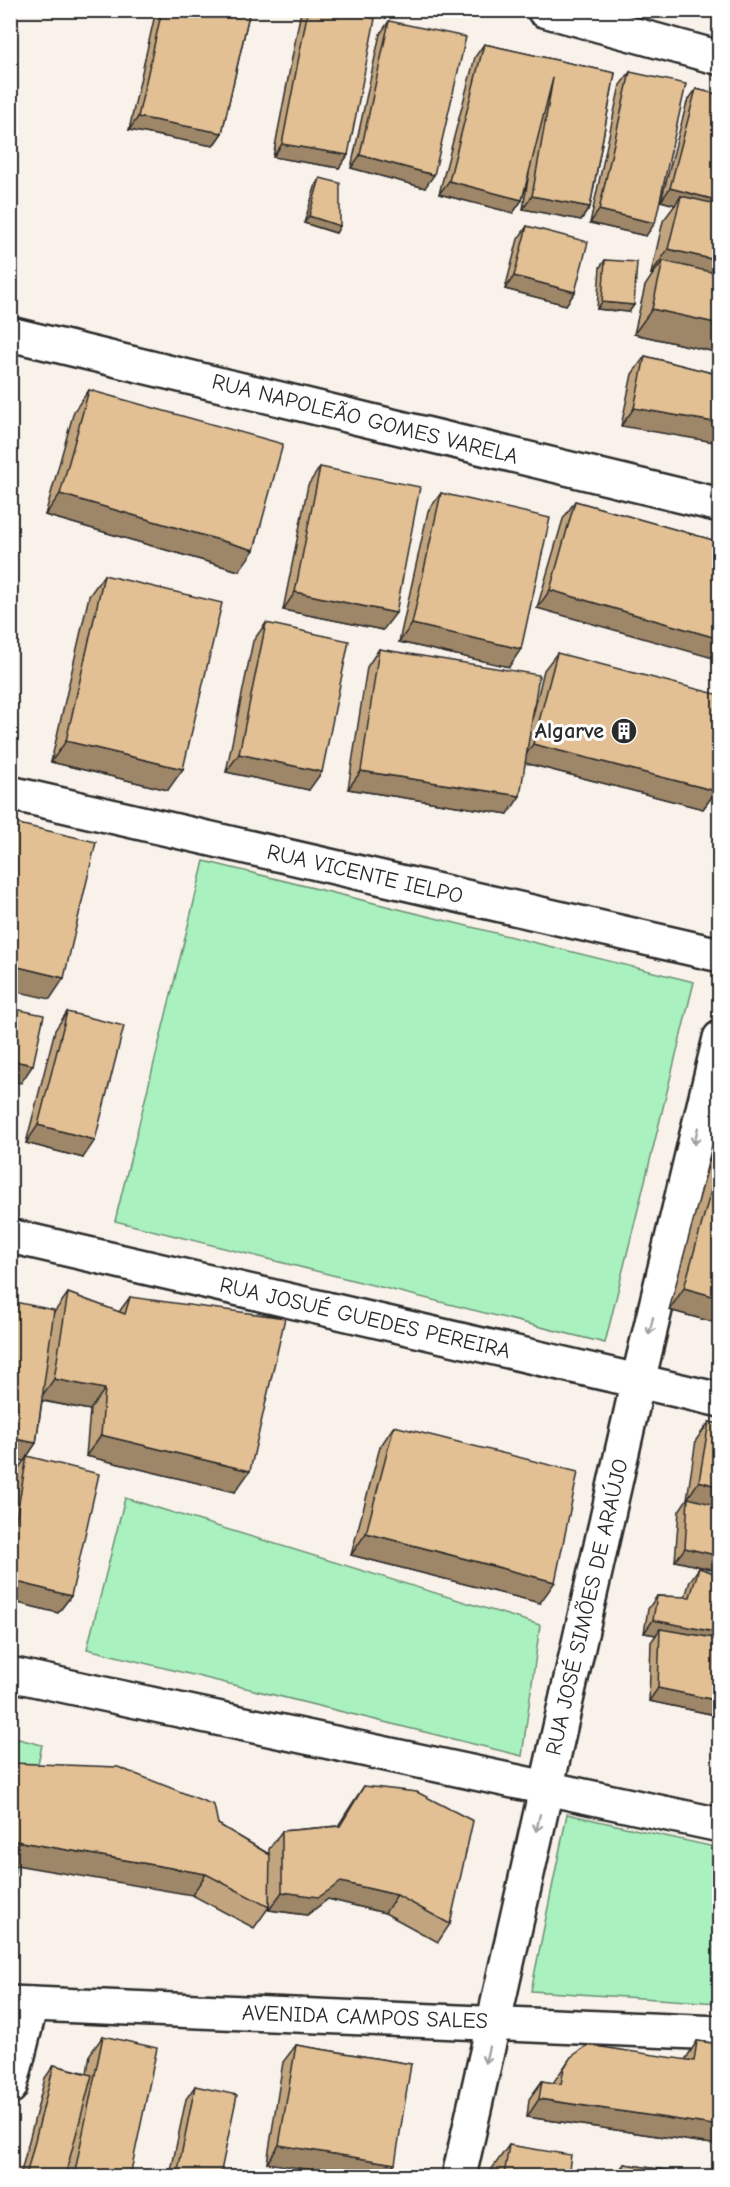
<svg xmlns="http://www.w3.org/2000/svg" width="730" height="2187" font-family="'Comic Neue',sans-serif">
<style>
.green{fill:#a9f1be;stroke:#6a8e74;stroke-width:1.5}
.lines{fill:none;stroke-linecap:round;stroke-linejoin:round}
.minor-casing{stroke:#2b2b2b;stroke-width:38}
.minor{stroke:#fff;stroke-width:33}
.wall{fill:#c2a57f;stroke:#2b2b2b;stroke-width:1.5}
.shaded-wall{fill:#9e8668;stroke:#2b2b2b;stroke-width:1.5}
.building{fill:#e2c094;stroke:#2b2b2b;stroke-width:1.5}
.oneway{stroke:#a0a0a0}
.labels{text-anchor:middle;dominant-baseline:central;stroke-width:6;stroke-linejoin:round;paint-order:stroke}
.street-label{font-size:22px;fill:#2b2b2b;stroke:#fff}
.poi-label{font-size:22px;font-weight:bold;fill:#2b2b2b;stroke:#fff;text-anchor:end}
</style>
<rect width="100%" height="100%" fill="#f9f2ea"/>
<filter id="ink" filterUnits="userSpaceOnUse"><feTurbulence type="fractalNoise" baseFrequency=".0167" numOctaves="2"/><feDisplacementMap in="SourceGraphic" scale="12" xChannelSelector="R" yChannelSelector="G"/><feConvolveMatrix kernelMatrix="1 2 1 2 8 2 1 2 1" color-interpolation-filters="sRGB"/></filter>
<g filter="url(#ink)">
<g class="green">
<path d="M204,861L694,982L605,1343L115,1221Z"/>
<path d="M125,1498L540,1625L522,1756L87,1649Z"/>
<path d="M11,1737L42,1745L11,1891Z"/>
<path d="M567,1814L719,1848V2003L531,1991Z"/>
</g>
<g class="lines">
<defs>
<g id="minor">
<path d="M544,10L720,58"/>
<path d="M10,334L720,505"/>
<path d="M10,793L720,955"/>
<path d="M10,1236L720,1400"/>
<path d="M10,1674L720,1825"/>
<path d="M10,2003L720,2033"/>
<path d="M10,2087L31,2004"/>
<path d="M459,2176L638,1381L720,1038"/>
</g>
</defs>
<use href="#minor" class="minor-casing"/>
<use href="#minor" class="minor"/>
</g>
<g class="wall">
<path d="M156,10H250L222,133L213,146L129,130Z"/>
<path d="M349,10L348,155L339,168L273,157L301,11Z"/>
<path d="M389,21L425,188L351,168L380,34Z"/>
<path d="M484,44L615,73L590,207L581,220L523,209L529,173L522,200L513,213L439,194L475,57Z"/>
<path d="M630,72L646,236L590,223L620,85Z"/>
<path d="M696,89L720,95V353L634,334L645,286L653,274H651L663,221L675,205L661,201L687,102Z"/>
<path d="M320,178L340,226L336,233L304,223L316,184Z"/>
<path d="M527,226L575,292L566,305L505,289L518,239Z"/>
<path d="M605,260L634,305L629,312L597,309L600,267Z"/>
<path d="M645,356L720,375L621,426L632,374Z"/>
<path d="M89,390L239,571L45,515L74,411Z"/>
<path d="M320,467L383,630L283,610L308,485Z"/>
<path d="M441,493L509,667L399,642L428,511Z"/>
<path d="M575,501L720,542L537,608L563,519Z"/>
<path d="M104,575L168,790L51,762L89,596Z"/>
<path d="M266,623L309,790L226,772L253,641Z"/>
<path d="M379,649L533,716L544,670L557,653L716,791L703,809L525,763L508,814L348,789L367,667Z"/>
<path d="M67,1012L83,1158L26,1143L55,1030Z"/>
<path d="M720,1147V1324L669,1310L709,1162Z"/>
<path d="M68,1293L119,1312L130,1297L235,1492L86,1456L90,1410L42,1401L36,1443L24,1461L15,1459L10,1301L53,1314Z"/>
<path d="M709,1422L720,1424V1571L675,1561L679,1511L687,1499L696,1440Z"/>
<path d="M394,1426L540,1603L351,1555L380,1447Z"/>
<path d="M27,1456L71,1596L58,1613L10,1601V1500L15,1474Z"/>
<path d="M699,1568L720,1575V1716L649,1701L651,1642L656,1635L644,1633L648,1609L657,1596L685,1597L690,1581Z"/>
<path d="M364,1786L450,1924L438,1942L385,1913L328,1899L307,1915L269,1910V1890V1907L254,1928L192,1895L218,1824L269,1854V1849L282,1831L338,1826L352,1804Z"/>
<path d="M103,2036L130,2176H20L45,2078L54,2065L87,2073L90,2054Z"/>
<path d="M697,2041L720,2044L719,2145L527,2117L529,2099L542,2081L553,2083L571,2057L685,2060Z"/>
<path d="M296,2045L411,2064L267,2163L283,2062Z"/>
<path d="M195,2086L220,2176H170L186,2099Z"/>
<path d="M509,2145L568,2176H490L491,2170Z"/>
<path d="M624,2164L706,2176H615Z"/>
</g>
<g class="shaded-wall">
<path d="M138,117L222,133L213,146L129,130Z"/>
<path d="M282,144L348,155L339,168L273,157Z"/>
<path d="M360,155L434,175L425,188L351,168Z"/>
<path d="M449,181L522,200L513,213L439,194Z"/>
<path d="M670,188L720,201V216L681,196L675,205L661,201Z"/>
<path d="M532,196L590,207L581,220L523,209Z"/>
<path d="M599,210L655,223L646,236L590,223Z"/>
<path d="M309,216L340,226L336,233L304,223Z"/>
<path d="M668,249L720,261V290L663,261L653,274H651Z"/>
<path d="M514,276L575,292L566,305L505,289Z"/>
<path d="M602,302L634,305L629,312L597,309Z"/>
<path d="M652,309L720,324V353L634,334Z"/>
<path d="M634,408L720,423V443L621,426Z"/>
<path d="M60,494L254,550L239,571L45,515Z"/>
<path d="M550,590L720,639V660L537,608Z"/>
<path d="M295,592L396,613L383,630L283,610Z"/>
<path d="M412,624L521,649L509,667L399,642Z"/>
<path d="M66,741L183,769L168,790L51,762Z"/>
<path d="M533,744L716,791L703,809L521,762Z"/>
<path d="M239,754L322,772L309,790L226,772Z"/>
<path d="M361,771L520,796L508,814L348,789Z"/>
<path d="M10,965L64,978L50,999L10,990Z"/>
<path d="M10,1060L33,1065L21,1083L10,1081Z"/>
<path d="M38,1125L95,1140L83,1158L26,1143Z"/>
<path d="M684,1288L720,1298V1324L669,1310Z"/>
<path d="M54,1379L105,1389L90,1410L39,1400Z"/>
<path d="M101,1435L250,1471L235,1492L86,1456Z"/>
<path d="M10,1438L36,1443L24,1461L10,1458Z"/>
<path d="M699,1481L720,1487V1509L687,1499Z"/>
<path d="M366,1533L555,1582L540,1603L351,1555Z"/>
<path d="M685,1548L720,1556V1571L675,1561Z"/>
<path d="M10,1580L71,1596L58,1613L10,1601Z"/>
<path d="M653,1620L720,1633V1648L660,1629L656,1635L644,1633Z"/>
<path d="M658,1688L720,1701V1716L649,1701Z"/>
<path d="M10,1840L206,1874L192,1895L10,1864Z"/>
<path d="M341,1882L397,1895L385,1913L328,1899L307,1915L269,1910L282,1892Z"/>
<path d="M539,2099L720,2126V2145H719L527,2117Z"/>
<path d="M279,2145L395,2164L386,2176H349L267,2163Z"/>
</g>
<g class="building">
<path d="M162,10H250L222,133L138,117Z"/>
<path d="M308,10H349L375,19L348,155L282,144Z"/>
<path d="M389,21L466,37L434,175L360,155Z"/>
<path d="M484,44L615,73L590,207L532,196L553,78L522,200L449,181Z"/>
<path d="M630,72L686,84L655,223L599,210Z"/>
<path d="M696,89L720,95V201L670,188Z"/>
<path d="M320,178L340,183V226L309,216Z"/>
<path d="M681,196L720,205V261L668,249Z"/>
<path d="M527,226L588,242L575,292L514,276Z"/>
<path d="M605,260L637,262L634,305L602,302Z"/>
<path d="M663,261L720,274V324L652,309Z"/>
<path d="M645,356L720,375V423L634,408Z"/>
<path d="M89,390L283,444L254,550L60,494Z"/>
<path d="M320,467L420,487L396,613L295,592Z"/>
<path d="M441,493L550,518L521,649L412,624Z"/>
<path d="M575,501L720,542V639L550,590Z"/>
<path d="M104,575L222,603L183,769L66,741Z"/>
<path d="M266,623L349,641L322,772L239,754Z"/>
<path d="M379,649L539,675L520,796L361,771Z"/>
<path d="M557,653L720,695V777L716,791L533,744Z"/>
<path d="M10,822L96,842L64,978L10,965Z"/>
<path d="M10,1008L44,1015L33,1065L10,1060Z"/>
<path d="M67,1012L124,1026L95,1140L38,1125Z"/>
<path d="M720,1158V1298L684,1288Z"/>
<path d="M68,1293L125,1314L130,1297L285,1318L250,1471L101,1435L105,1389L54,1379Z"/>
<path d="M10,1301L54,1310L36,1443L10,1438Z"/>
<path d="M709,1422L720,1424V1487L699,1481Z"/>
<path d="M394,1426L578,1472L555,1582L366,1533Z"/>
<path d="M10,1452L17,1453L10,1482Z"/>
<path d="M27,1456L99,1474L71,1596L10,1580V1554Z"/>
<path d="M688,1498L720,1506V1556L685,1548Z"/>
<path d="M699,1568L720,1575V1633L653,1620L657,1596L690,1597Z"/>
<path d="M660,1629L720,1639V1701L658,1688Z"/>
<path d="M11,1763L118,1767L214,1805L218,1824L270,1855L269,1907L206,1874L10,1840Z"/>
<path d="M364,1786L417,1792L473,1821L450,1924L397,1895L341,1882L319,1897L282,1892V1831L340,1826Z"/>
<path d="M103,2036L157,2048L130,2176H74Z"/>
<path d="M697,2041L720,2044V2126L539,2099L542,2081L561,2084L564,2068L571,2057L588,2045L694,2061Z"/>
<path d="M296,2045L411,2064L395,2164L279,2145Z"/>
<path d="M54,2065L92,2075L65,2176H26Z"/>
<path d="M195,2086L237,2095L220,2176H177Z"/>
<path d="M509,2145L571,2155L568,2176H504Z"/>
<path d="M624,2164L706,2176H622Z"/>
<path d="M251,2173L278,2176H250Z"/>
</g>
<defs><path id="oneway-shaft" d="M-6 0H5M1.5-3L5.5 0L1.5 3" fill="none" stroke-width="1.6" stroke-linecap="round" stroke-linejoin="round" transform="scale(1.5)"/></defs>
<g class="oneway">
<use href="#oneway-shaft" transform="translate(696 1136) rotate(103)"/>
<use href="#oneway-shaft" transform="translate(651 1326) rotate(103)"/>
<use href="#oneway-shaft" transform="translate(538 1823) rotate(102)"/>
<use href="#oneway-shaft" transform="translate(487 2055) rotate(103)"/>
</g>
</g>
<defs>
<symbol id="building-disc" viewBox="-11 -11 22 22"><circle r="9.5" fill="#2b2b2b" stroke="#fff"/><path d="M-4-6H4V6H1V3H-1V6H-4ZM-2.5-4.3h1.7v1.8h-1.7ZM.8-4.3h1.7v1.8H.8ZM-2.5-1h1.7V.8h-1.7ZM.8-1h1.7V.8H.8Z" fill="#fff"/></symbol>
</defs>
<g fill-rule="evenodd">
<use href="#building-disc" x="609" y="716" width="30" height="30"/>
</g>
<g class="labels">
<g class="street-label">
<text transform="translate(365 419) rotate(14)">RUA NAPOLEÃO GOMES VARELA</text>
<text transform="translate(365 874) rotate(13)">RUA VICENTE IELPO</text>
<text transform="translate(365 1318) rotate(13)">RUA JOSUÉ GUEDES PEREIRA</text>
<text transform="translate(587 1607) rotate(-77)">RUA JOSÉ SIMÕES DE ARAÚJO</text>
<text transform="translate(365 2017) rotate(2)">AVENIDA CAMPOS SALES</text>
</g>
<g class="poi-label">
<text x="604" y="731">Algarve</text>
</g>
</g>
<rect width="730" height="2187" fill="none" stroke="#fff" stroke-width="36"/>
<rect x="18" y="18" width="694" height="2151" fill="none" stroke="#2b2b2b" stroke-width="2" filter="url(#ink)"/>
</svg>
